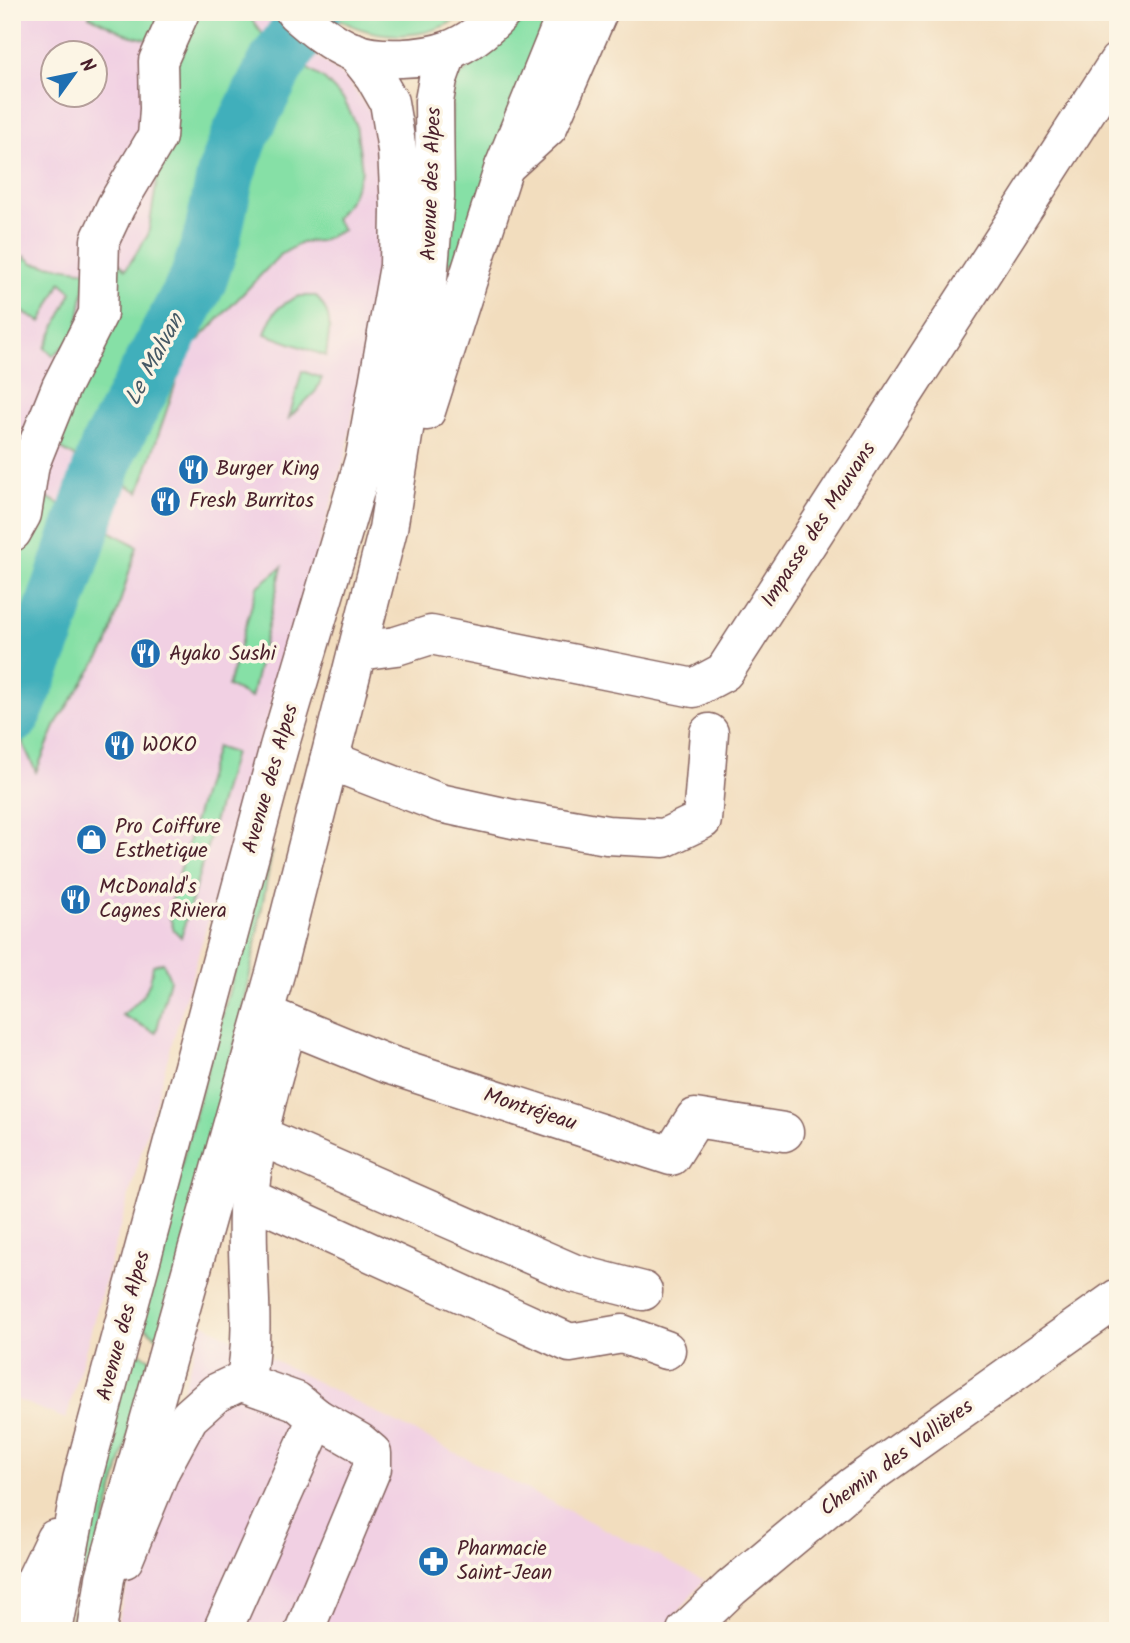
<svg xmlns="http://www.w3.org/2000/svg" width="1130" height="1643" font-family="Kalam,sans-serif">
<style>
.built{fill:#f1d0e3;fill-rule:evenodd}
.green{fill:#86e0a6;stroke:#688068;stroke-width:2}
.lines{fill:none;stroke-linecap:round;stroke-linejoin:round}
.river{stroke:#3fafbb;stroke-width:58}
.minor-casing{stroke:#85625e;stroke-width:41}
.major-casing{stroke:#85625e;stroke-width:41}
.minor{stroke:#fff;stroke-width:38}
.major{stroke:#fff;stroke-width:38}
.labels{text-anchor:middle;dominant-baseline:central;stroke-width:7;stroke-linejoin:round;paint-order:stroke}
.street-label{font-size:21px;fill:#4a1f2b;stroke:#fcf5e5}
.poi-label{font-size:21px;fill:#4a1f2b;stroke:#fcf5e5;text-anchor:start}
.water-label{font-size:23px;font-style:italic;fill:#465965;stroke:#fcf5e5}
</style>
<rect width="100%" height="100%" fill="#fcf5e5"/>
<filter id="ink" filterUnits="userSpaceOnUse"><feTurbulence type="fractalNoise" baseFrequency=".0143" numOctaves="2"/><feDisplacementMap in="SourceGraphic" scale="14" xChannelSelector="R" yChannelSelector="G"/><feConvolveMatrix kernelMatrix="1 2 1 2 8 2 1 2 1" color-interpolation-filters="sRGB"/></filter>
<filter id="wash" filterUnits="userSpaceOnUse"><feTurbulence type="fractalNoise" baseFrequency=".00686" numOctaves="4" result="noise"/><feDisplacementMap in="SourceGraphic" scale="28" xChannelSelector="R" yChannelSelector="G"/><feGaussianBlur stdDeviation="1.57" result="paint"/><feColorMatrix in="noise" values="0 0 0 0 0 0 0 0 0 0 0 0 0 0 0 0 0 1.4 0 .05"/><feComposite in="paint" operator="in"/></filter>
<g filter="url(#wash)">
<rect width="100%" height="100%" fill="#f2ddbe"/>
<g class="built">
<path d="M12,12H269L280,28L346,78L372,114L376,158L378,266L346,454L168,1057L66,1419L12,1398ZM52,52H94V94H52Z"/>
<path d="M202,1323L704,1580L663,1631H121L118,1619Z"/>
</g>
<g class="green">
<path d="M91,12H172L149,40L128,35L89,16Z"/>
<path d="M194,12H246L270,44L325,80L344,100L356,124L362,170L351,198L335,219L343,230L320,241L303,242L280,255L186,353L139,492L52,444L113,258L126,269L148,235L157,180L146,178L172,62Z"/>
<path d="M328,12H468C426,43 370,42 328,12Z"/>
<path d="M528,12H550L456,260L444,265L452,103L455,80L521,22Z"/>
<path d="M25,256L33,263L87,271L76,336L53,356L45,348L72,292L61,282L41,322L12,306V284Z"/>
<path d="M299,296H316C335,318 329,330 326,356L265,334C272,312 278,305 299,296Z"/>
<path d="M302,371L322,378L316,391L289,418Z"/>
<path d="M41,494L137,546L107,646L57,722L36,772L12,719V561Z"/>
<path d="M282,567L251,698L228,686L257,587Z"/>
<path d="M216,747L234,753L181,937L174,930L168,912Z"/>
<path d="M272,852L245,1001L163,1342L138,1322L267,853Z"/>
<path d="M163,962L170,979L156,1033L122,1015C141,1001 151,989 153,965Z"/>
<path d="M129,1347L150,1359L76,1623L71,1621Z"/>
</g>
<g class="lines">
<path class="river" d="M12,715L42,644L109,447L198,280L212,238L226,173L241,134L277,63L312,12"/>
</g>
</g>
<g filter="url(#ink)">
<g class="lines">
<defs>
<g id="minor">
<path d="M504,167L548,127L598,12"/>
<path d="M12,532L22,514L30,464L61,387L98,314L100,240L116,206L157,137L159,109L158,61L180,12"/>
<path d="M358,651L396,646L431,635L694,688L724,672L1118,62"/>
<path d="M329,760L440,803L513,819L607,835L664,838L702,820L709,733"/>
<path d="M264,1014L384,1063L671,1156L695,1118L784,1132"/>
<path d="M258,1135L573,1273L643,1291"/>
<path d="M249,1197L570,1343L622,1334L666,1350"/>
<path d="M245,1383C258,1321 243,1258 249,1196C255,1137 272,1080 288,1024"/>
<path d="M124,1559L161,1469L189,1417L216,1393L237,1383H245L296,1401L317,1418L222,1631"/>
<path d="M304,1631L372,1468V1453L359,1442L317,1418"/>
<path d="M686,1631L731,1588L852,1487L1118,1298"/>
</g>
<g id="major">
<path d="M295,12C313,28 331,43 353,52C378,62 425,59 449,50C469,43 488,27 502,12"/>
<path d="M426,411L504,167L567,12"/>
<path d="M12,1629L55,1539"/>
<path d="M53,1631L82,1480L279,747L365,457L399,266L400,209L397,150L389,102L374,76L355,52"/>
<path d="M97,1631L105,1578L276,970L388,529L428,280L435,197L434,101L438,79L448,51"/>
</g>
</defs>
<use href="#minor" class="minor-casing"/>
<use href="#major" class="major-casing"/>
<use href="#minor" class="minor"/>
<use href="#major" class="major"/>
</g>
</g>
<defs>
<symbol id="restaurant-disc" viewBox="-11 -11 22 22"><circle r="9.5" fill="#1f6fb2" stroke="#fcf5e5"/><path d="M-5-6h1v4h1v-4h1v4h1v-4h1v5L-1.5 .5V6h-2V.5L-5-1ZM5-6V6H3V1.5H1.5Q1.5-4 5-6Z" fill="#fff"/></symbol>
<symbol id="shop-disc" viewBox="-11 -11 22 22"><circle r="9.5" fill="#1f6fb2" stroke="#fcf5e5"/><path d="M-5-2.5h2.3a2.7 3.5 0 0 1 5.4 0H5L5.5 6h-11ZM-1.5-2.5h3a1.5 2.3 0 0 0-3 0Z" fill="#fff"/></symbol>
<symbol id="pharmacy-disc" viewBox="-11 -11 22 22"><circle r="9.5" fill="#1f6fb2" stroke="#fcf5e5"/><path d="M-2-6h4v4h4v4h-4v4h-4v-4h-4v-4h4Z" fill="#fff"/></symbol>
</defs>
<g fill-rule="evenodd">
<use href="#restaurant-disc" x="176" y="452" width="35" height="35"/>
<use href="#restaurant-disc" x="148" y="484" width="35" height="35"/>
<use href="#restaurant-disc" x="128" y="636" width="35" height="35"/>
<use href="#restaurant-disc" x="102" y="728" width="35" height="35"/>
<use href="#shop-disc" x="74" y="822" width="35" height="35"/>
<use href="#restaurant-disc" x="58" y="882" width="35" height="35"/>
<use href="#pharmacy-disc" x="416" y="1544" width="35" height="35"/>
</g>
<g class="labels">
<g class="street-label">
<text transform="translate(432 184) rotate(-88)">Avenue des Alpes</text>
<text transform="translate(819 525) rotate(-57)">Impasse des Mauvans</text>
<text transform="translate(271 779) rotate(-74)">Avenue des Alpes</text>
<text transform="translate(530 1110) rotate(18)">Montréjeau</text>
<text transform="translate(124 1326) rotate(-75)">Avenue des Alpes</text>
<text transform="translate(897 1458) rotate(-36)">Chemin des Vallières</text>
</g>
<g class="poi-label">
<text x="216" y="469">Burger King</text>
<text x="189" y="501">Fresh Burritos</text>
<text x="169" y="654">Ayako Sushi</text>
<text x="142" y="745">WOKO</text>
<text x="115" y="827">Pro Coiffure<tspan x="115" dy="24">Esthetique</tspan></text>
<text x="99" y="887">McDonald's<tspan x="99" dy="24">Cagnes Riviera</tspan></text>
<text x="457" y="1549">Pharmacie<tspan x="457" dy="24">Saint-Jean</tspan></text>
</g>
<g class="water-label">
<text transform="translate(155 360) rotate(-62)">Le Malvan</text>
</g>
</g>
<rect width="1130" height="1643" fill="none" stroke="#fcf5e5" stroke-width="42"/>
<g transform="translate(74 74) rotate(57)"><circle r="33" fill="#fcf5e5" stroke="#b59f9b" stroke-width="2"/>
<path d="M0-5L12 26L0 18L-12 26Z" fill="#1f6fb2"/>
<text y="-10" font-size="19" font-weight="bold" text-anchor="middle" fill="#4a1f2b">N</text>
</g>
</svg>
